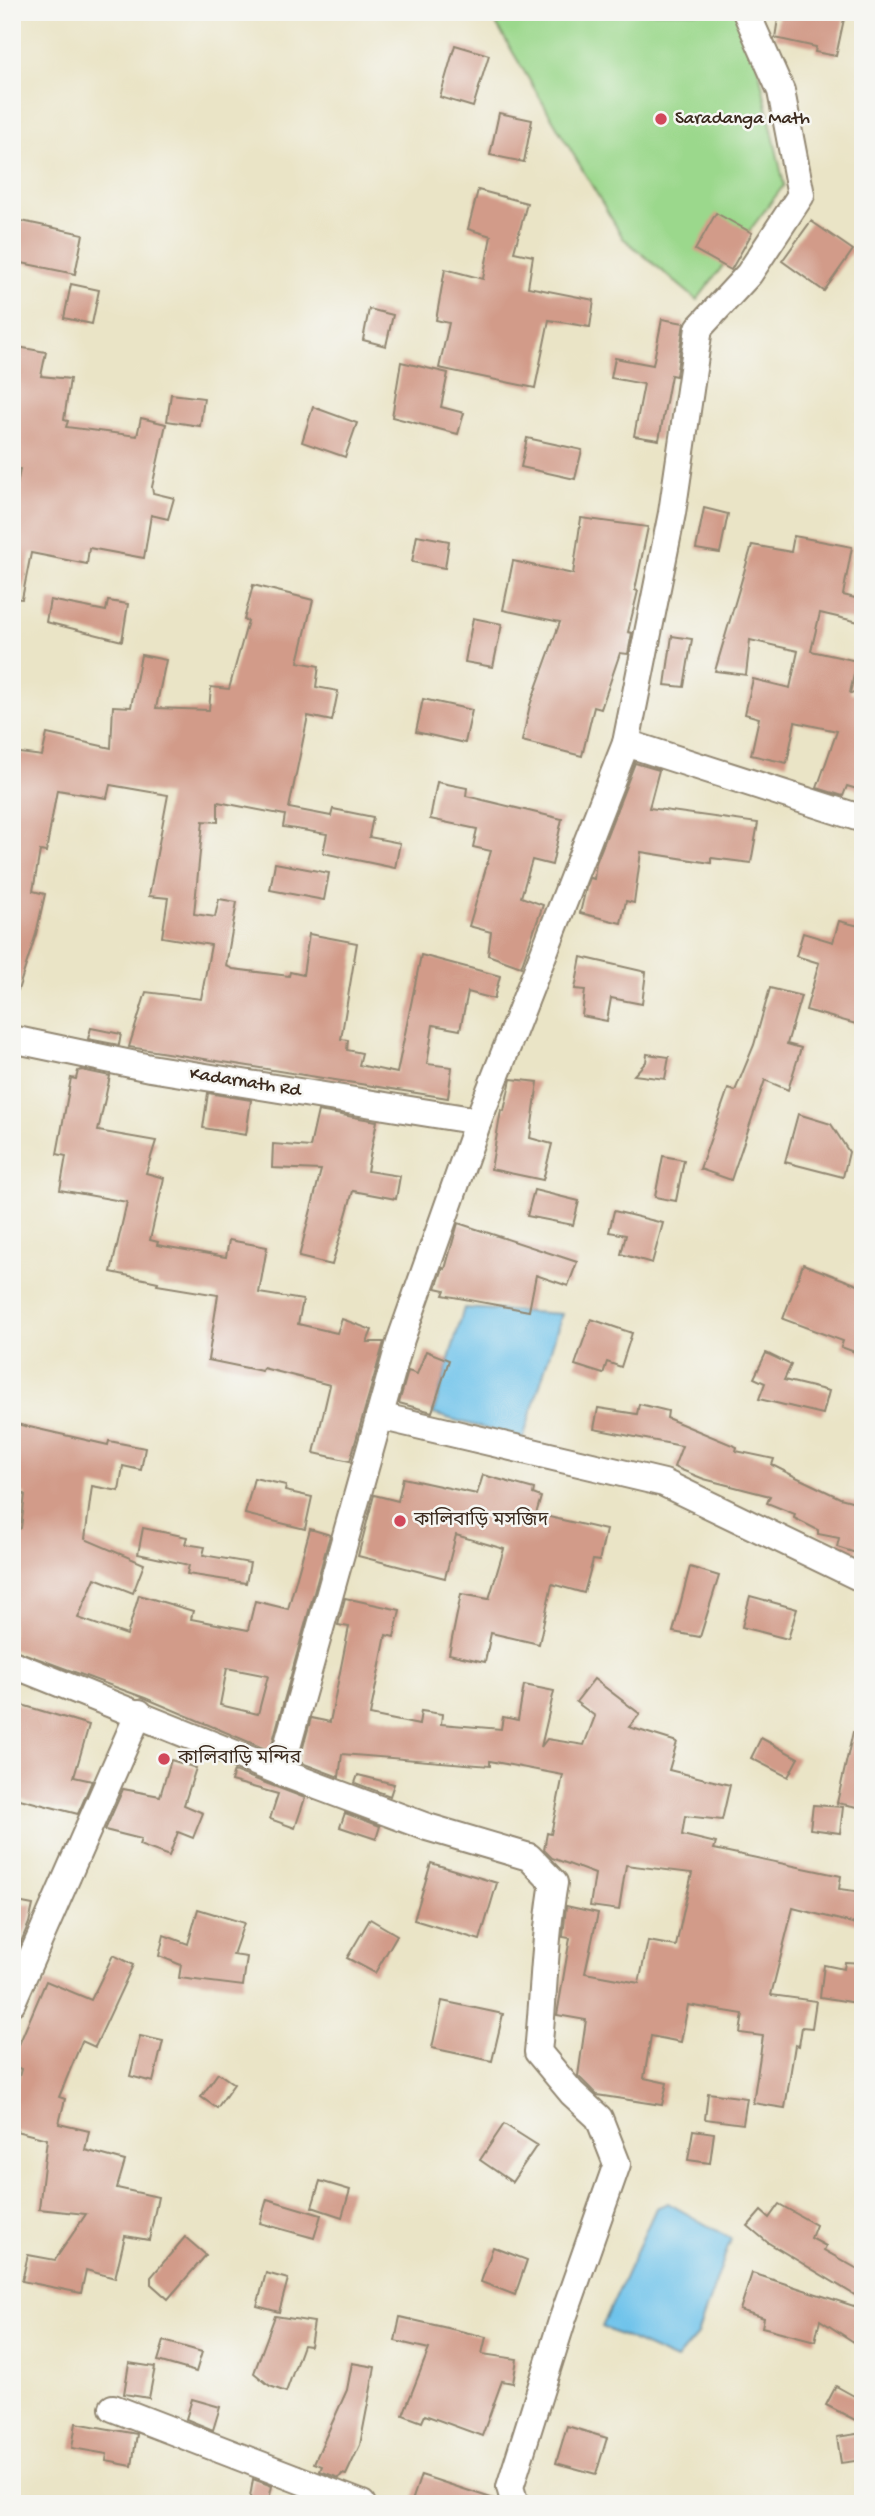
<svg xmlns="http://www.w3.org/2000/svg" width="875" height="2516" font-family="'Gochi Hand','Noto Sans Bengali',sans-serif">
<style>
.green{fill:#9bd88c;stroke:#6b8155;stroke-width:2}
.water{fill:#6ec3eb;stroke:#547684;stroke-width:2}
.building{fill:#d29b89;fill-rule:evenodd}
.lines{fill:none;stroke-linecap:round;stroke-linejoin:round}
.minor-casing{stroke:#928772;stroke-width:30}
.minor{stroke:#fff;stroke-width:26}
.poi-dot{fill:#d1495b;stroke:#f6f6f2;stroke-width:2.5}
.labels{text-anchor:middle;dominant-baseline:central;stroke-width:5;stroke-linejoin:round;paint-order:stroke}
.poi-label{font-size:19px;fill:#3b2a1e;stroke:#f6f6f2;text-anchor:start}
.street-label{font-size:19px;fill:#3b2a1e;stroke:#f6f6f2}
</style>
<rect width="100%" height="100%" fill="#f6f6f2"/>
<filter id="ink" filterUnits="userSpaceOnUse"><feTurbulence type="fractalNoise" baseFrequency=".0143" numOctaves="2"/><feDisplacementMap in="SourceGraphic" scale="14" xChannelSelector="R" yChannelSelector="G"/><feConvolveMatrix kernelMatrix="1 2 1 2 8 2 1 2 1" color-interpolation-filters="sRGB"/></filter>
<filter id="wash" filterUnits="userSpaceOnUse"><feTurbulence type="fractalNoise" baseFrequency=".00686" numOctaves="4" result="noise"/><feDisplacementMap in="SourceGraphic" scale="28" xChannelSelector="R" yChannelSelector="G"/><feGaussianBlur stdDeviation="1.57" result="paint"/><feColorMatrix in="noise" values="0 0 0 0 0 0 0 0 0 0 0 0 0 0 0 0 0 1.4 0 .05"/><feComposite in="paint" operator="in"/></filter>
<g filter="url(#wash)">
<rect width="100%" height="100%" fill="#eae4c6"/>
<path class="green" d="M489,12H738L755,52L784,185L697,300L623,238Z"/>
<g class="water">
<path d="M464,1308L562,1314L523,1439L433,1414Z"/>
<path d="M668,2203L731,2239L697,2335L676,2360L602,2327L656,2208Z"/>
</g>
<g id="blocks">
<g class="building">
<path d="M779,12H813L844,19L836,56L815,52L816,47L775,38Z"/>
<path d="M455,45L489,55L473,107L440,97Z"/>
<path d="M499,113L532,120L524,162L490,155Z"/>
<path d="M478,190L527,203L514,252L533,256L528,287L594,300L590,327L549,320L535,388L439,368L449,323L436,320L445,269L483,279L491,236L468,229Z"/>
<path d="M716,213L752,233L731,270L695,250Z"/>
<path d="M12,219L83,234L75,274L12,261Z"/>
<path d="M811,221L853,250L824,291L782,261Z"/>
<path d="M71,284L99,290L92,324L64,318Z"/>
<path d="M369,309L393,315L386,346L363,340Z"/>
<path d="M662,319L684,323L676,376L671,375L659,440L634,436L644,384L611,378L615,358L653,365Z"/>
<path d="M12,346L46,352L41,376L70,379L64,420L68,421L66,427L137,436L141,418L166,424L152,487L153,493L174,498L168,519L151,515L144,558L89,548L87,564L31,553L22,599L12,598V513L20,469L12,468Z"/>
<path d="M401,362L448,373L441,407L464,413L458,434L392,417Z"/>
<path d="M171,394L204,398L200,426L167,421Z"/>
<path d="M313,407L357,423L345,457L302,442Z"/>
<path d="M527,438L582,450L575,479L521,467Z"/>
<path d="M704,508L728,514L720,553L696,549Z"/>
<path d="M581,518L648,527L635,590L638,591L628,632L632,633L628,654L620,653L601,709L594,707L582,756L522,741L530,705L560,622L503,610L513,561L573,574Z"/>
<path d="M417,535L449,541L445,568L412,562Z"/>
<path d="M794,536L852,547L843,595L863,600V623L820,613L811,651L857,661L850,693L863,695V791L847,786L843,796L817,788L837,731L795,722L787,763L751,755L759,718L745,714L753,679L790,688L798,651L750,640L746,675L715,671L752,545L791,552Z"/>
<path d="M253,585L313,600L298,662L319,666L316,687L338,691L332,721L308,716L289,808L331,816L333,809L373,817L369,837L400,843L395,868L323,853L327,834L283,827L285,815L218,802V822L203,821L194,914L215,917L219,899L237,902L226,966L233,969L289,976L290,972L303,975L309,934L357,943L341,1039L348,1040L347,1050L362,1053L359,1065L397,1073L421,955L500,976L494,999L468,992L460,1030L433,1025L427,1064L452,1067L448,1098L129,1047L146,992L201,999L211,945L162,937L168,898L149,896L168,795L110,785L107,798L57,790L46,852L40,851L33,891L45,894L36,934L18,990L12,989V752L42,756L47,734L111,748L113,706L131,707L141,655L166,660L156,708L209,710L211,687L229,689L248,621L244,620Z"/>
<path d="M50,600L106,611L108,601L128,604L122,641L46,622Z"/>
<path d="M473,618L502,624L493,667L465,662Z"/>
<path d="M672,636L692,639L684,687L665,685Z"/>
<path d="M423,699L472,710L465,743L416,732Z"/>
<path d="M635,763L659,770L649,808L758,823L751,863L711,858V863L641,852L634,903L626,901L621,923L580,913L586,888L590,878L594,879L596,863Z"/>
<path d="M437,782L467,788L466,796L562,819L552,865L532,860L521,897L543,905L521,967L488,955L491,932L469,926L491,851L473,847L477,829L430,819Z"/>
<path d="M275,863L329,873L324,900L270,890Z"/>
<path d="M839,921L863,927V1026L806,1010L819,963L796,956L803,933L833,942Z"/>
<path d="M581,957L646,972L642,1004L611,998L607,1021L582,1016L585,990L575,989Z"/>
<path d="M770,988L801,996L787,1044L801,1048L788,1090L765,1080L731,1180L700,1169L728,1089L735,1091L754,1045Z"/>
<path d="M91,1028L121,1034L119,1045L88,1039Z"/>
<path d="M647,1054L669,1057L665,1079L634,1075L646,1062Z"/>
<path d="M82,1070L110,1076L98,1131L156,1141L146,1173L164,1178L150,1240L158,1242L157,1245L226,1257L229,1240L267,1247L259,1293L303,1300L298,1324L337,1333L342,1319L372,1330L367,1342H384L350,1461L314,1453L330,1385L263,1368L262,1371L208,1360L218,1295L157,1285L158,1282L111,1272L127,1202L60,1190L66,1156L57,1154L71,1078L76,1079L78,1071Z"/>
<path d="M511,1079L538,1082L530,1138L552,1144L543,1180L491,1169L501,1110L504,1111Z"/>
<path d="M208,1093L251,1100L246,1135L203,1128Z"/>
<path d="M318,1111L377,1121L367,1171L400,1176L396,1199L353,1191L332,1265L299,1257L321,1170L272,1168L273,1144L310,1147Z"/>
<path d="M798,1114L831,1124L849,1152L843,1177L785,1162Z"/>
<path d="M663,1156L684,1160L676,1201L655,1197Z"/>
<path d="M534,1190L579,1201L573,1225L527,1216Z"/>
<path d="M614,1211L663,1223L652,1263L621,1254L626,1235L609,1232Z"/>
<path d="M458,1223L577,1262L568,1286L536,1275L529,1311L443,1295L445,1290L436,1288L443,1268L445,1269Z"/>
<path d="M803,1264L863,1287V1355L841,1347L843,1341L783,1319Z"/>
<path d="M591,1319L632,1333L621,1367L607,1362L603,1374L575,1365Z"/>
<path d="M426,1351L449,1360L432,1412L399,1403L408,1371L417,1374Z"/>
<path d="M766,1353L791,1365L784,1380L829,1391L823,1414L759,1399L765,1383L754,1378Z"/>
<path d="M639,1404L668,1411L667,1418L737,1447L736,1451L774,1459L772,1465L796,1477L840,1498L863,1504V1529L856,1553L837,1547L839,1538L818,1534V1530L794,1518L795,1514L767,1503L770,1496L704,1479L674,1467L682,1446L594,1429L598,1408L637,1414Z"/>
<path d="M12,1423L108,1445L109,1441L145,1448L141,1470L123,1466L119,1491L92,1486L85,1539L144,1564L133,1593L95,1578L78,1618L127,1635L139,1595L193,1611L191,1619L248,1630L255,1601L288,1609L310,1529L330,1535L270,1751L145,1698L12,1649V1532L21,1528L25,1494L12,1492ZM227,1668L268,1676L258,1714L220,1705Z"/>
<path d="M483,1475L534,1489L533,1494L541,1497L536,1514L606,1530L599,1561L593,1560L584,1593L552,1584L539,1644L491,1633L485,1662L449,1654L461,1594L489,1599L504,1549L456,1535L445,1578L358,1556L374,1495L398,1501L403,1478L477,1494Z"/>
<path d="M254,1478L286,1485L285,1491L312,1497L305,1529L245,1514Z"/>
<path d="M143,1528L187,1537L185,1544L205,1547L203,1555L250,1563L246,1583L187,1574L189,1565L138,1554Z"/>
<path d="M690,1567L719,1576L700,1637L673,1632Z"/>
<path d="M750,1596L797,1609L788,1639L742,1627Z"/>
<path d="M345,1598L400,1610L394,1637L386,1635L370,1715L419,1725L421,1711L442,1714L441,1724L501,1729L503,1717L518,1720L524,1685L554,1691L541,1747L547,1739L584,1745L595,1716L576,1702L594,1679L640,1714L629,1727L677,1742L669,1770L730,1785L722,1820L685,1816L682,1835L716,1843L714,1849L841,1876L839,1889L863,1892L860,1925L793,1908L771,1995L816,2001L812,2028L802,2027L799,2046L795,2045L785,2108L753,2103L763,2036L740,2033L743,2014L688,2005L681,2042L651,2036L644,2078L667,2083L662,2105L597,2095L578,2076L586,2020L557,2015L570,1938L563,1937L566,1906L598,1913L585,1973L639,1983L648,1941L676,1946L692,1873L626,1865L619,1910L590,1906L595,1874L552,1858L544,1850L547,1833L551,1834L563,1775L490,1761V1766L342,1754L339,1777L299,1762L311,1718L330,1722L349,1627L338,1625Z"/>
<path d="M12,1702L89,1725L74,1777L92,1781L78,1814L12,1797Z"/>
<path d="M853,1732H863V1808L837,1803Z"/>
<path d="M761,1738L798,1758L788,1777L751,1758Z"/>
<path d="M171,1760L196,1768L184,1805L203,1813L193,1838L178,1832L169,1856L139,1845L141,1839L105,1830L123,1789L160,1796Z"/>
<path d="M234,1771L305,1798L295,1828L270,1819L278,1794L231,1781Z"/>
<path d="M358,1775L394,1784L390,1796L355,1783Z"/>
<path d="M813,1805L843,1807L840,1833L810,1829Z"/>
<path d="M345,1813L380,1826L376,1839L340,1827Z"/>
<path d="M431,1863L497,1883L480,1940L414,1920Z"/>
<path d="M12,1901L33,1905L29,1923L13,1961Z"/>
<path d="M198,1909L244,1923L233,1955L247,1957L243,1986L179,1978L181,1965L159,1956L164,1935L188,1944Z"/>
<path d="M370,1919L397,1935L375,1973L347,1958Z"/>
<path d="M113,1955L133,1965L95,2047L82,2041L59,2097L65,2099L59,2124L89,2131L85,2150L125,2161L117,2188L158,2197L149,2240L125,2236L115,2278L86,2270L81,2293L22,2281L28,2255L55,2260L86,2214L39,2209L47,2139L12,2130V2104L21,2069L12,2065V2061L46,1981L91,2000Z"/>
<path d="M845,1962L863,1963V2004L820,1997L824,1965L844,1969Z"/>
<path d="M442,2001L503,2014L492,2061L432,2048Z"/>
<path d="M140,2036L163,2041L153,2082L130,2076Z"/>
<path d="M218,2073L234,2084L217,2108L201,2097Z"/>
<path d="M708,2093L747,2098L743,2124L705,2119Z"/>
<path d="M504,2124L537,2145L512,2182L480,2160Z"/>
<path d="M693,2130L714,2133L710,2163L688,2160Z"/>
<path d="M320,2181L350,2190L342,2217L312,2207Z"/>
<path d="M267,2199L321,2215L314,2238L260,2223Z"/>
<path d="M779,2204L816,2225L811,2238L826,2246L824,2250L863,2272V2300L767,2242L748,2226L761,2211L769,2218Z"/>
<path d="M185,2237L206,2255L168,2299L151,2284V2277Z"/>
<path d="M493,2247L527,2260L515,2295L481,2282Z"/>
<path d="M266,2273L288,2279L279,2312L257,2306Z"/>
<path d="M752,2273L863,2309V2348L820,2320L815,2341L762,2327L764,2318L740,2310Z"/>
<path d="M275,2316L314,2322L310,2346L303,2345L286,2392L270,2386L254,2373Z"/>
<path d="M400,2317L486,2337L482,2354L517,2359L513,2383L502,2381L482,2436L425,2415L422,2422L403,2415L429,2349L395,2341Z"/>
<path d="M164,2341L202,2352L196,2372L158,2361Z"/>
<path d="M129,2363L155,2367L149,2398L124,2394Z"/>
<path d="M352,2363L375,2367L360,2445L346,2475L342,2474L339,2478L320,2471L322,2466L314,2463L347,2390Z"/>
<path d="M836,2386L863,2401V2424L826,2405Z"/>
<path d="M192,2399L220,2407L213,2430L186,2419Z"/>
<path d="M76,2423L137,2434L132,2466L106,2461L107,2454L72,2448Z"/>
<path d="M567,2426L607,2438L596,2474L556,2463Z"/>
<path d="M863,2433V2460L841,2463L837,2437Z"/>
<path d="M421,2475L497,2500L496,2504H411Z"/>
<path d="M253,2479L272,2486L268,2504H249Z"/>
</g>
</g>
</g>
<g filter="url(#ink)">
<use href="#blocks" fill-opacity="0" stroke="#928772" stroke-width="2"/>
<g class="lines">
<defs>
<g id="minor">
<path d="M626,743L863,819"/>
<path d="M12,1039L150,1068L478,1121"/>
<path d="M379,1416L664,1483L863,1579"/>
<path d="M12,1664L280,1772"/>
<path d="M12,2002L139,1713"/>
<path d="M113,2408L362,2504"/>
<path d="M515,2504L510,2487L563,2318L617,2164L599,2118L572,2093L538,2052C544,1995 544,1939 554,1883L529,1857L427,1827L280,1772L401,1339L478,1121L626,743L672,513L699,328L749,274L801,195L781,91L746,12"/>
</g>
</defs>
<use href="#minor" class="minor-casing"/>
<use href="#minor" class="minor"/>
</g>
</g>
<g class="poi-dot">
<circle cx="661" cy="119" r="7"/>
<circle cx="400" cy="1521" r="7"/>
<circle cx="164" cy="1759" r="7"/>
</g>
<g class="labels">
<g class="poi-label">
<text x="675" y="119">Saradanga Math</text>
<text x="414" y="1521">কালিবাড়ি মসজিদ</text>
<text x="178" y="1759">কালিবাড়ি মন্দির</text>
</g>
<g class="street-label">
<text transform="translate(245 1083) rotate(9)">Kadarnath Rd</text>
</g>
</g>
<rect width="875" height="2516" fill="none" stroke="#f6f6f2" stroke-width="42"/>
</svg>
